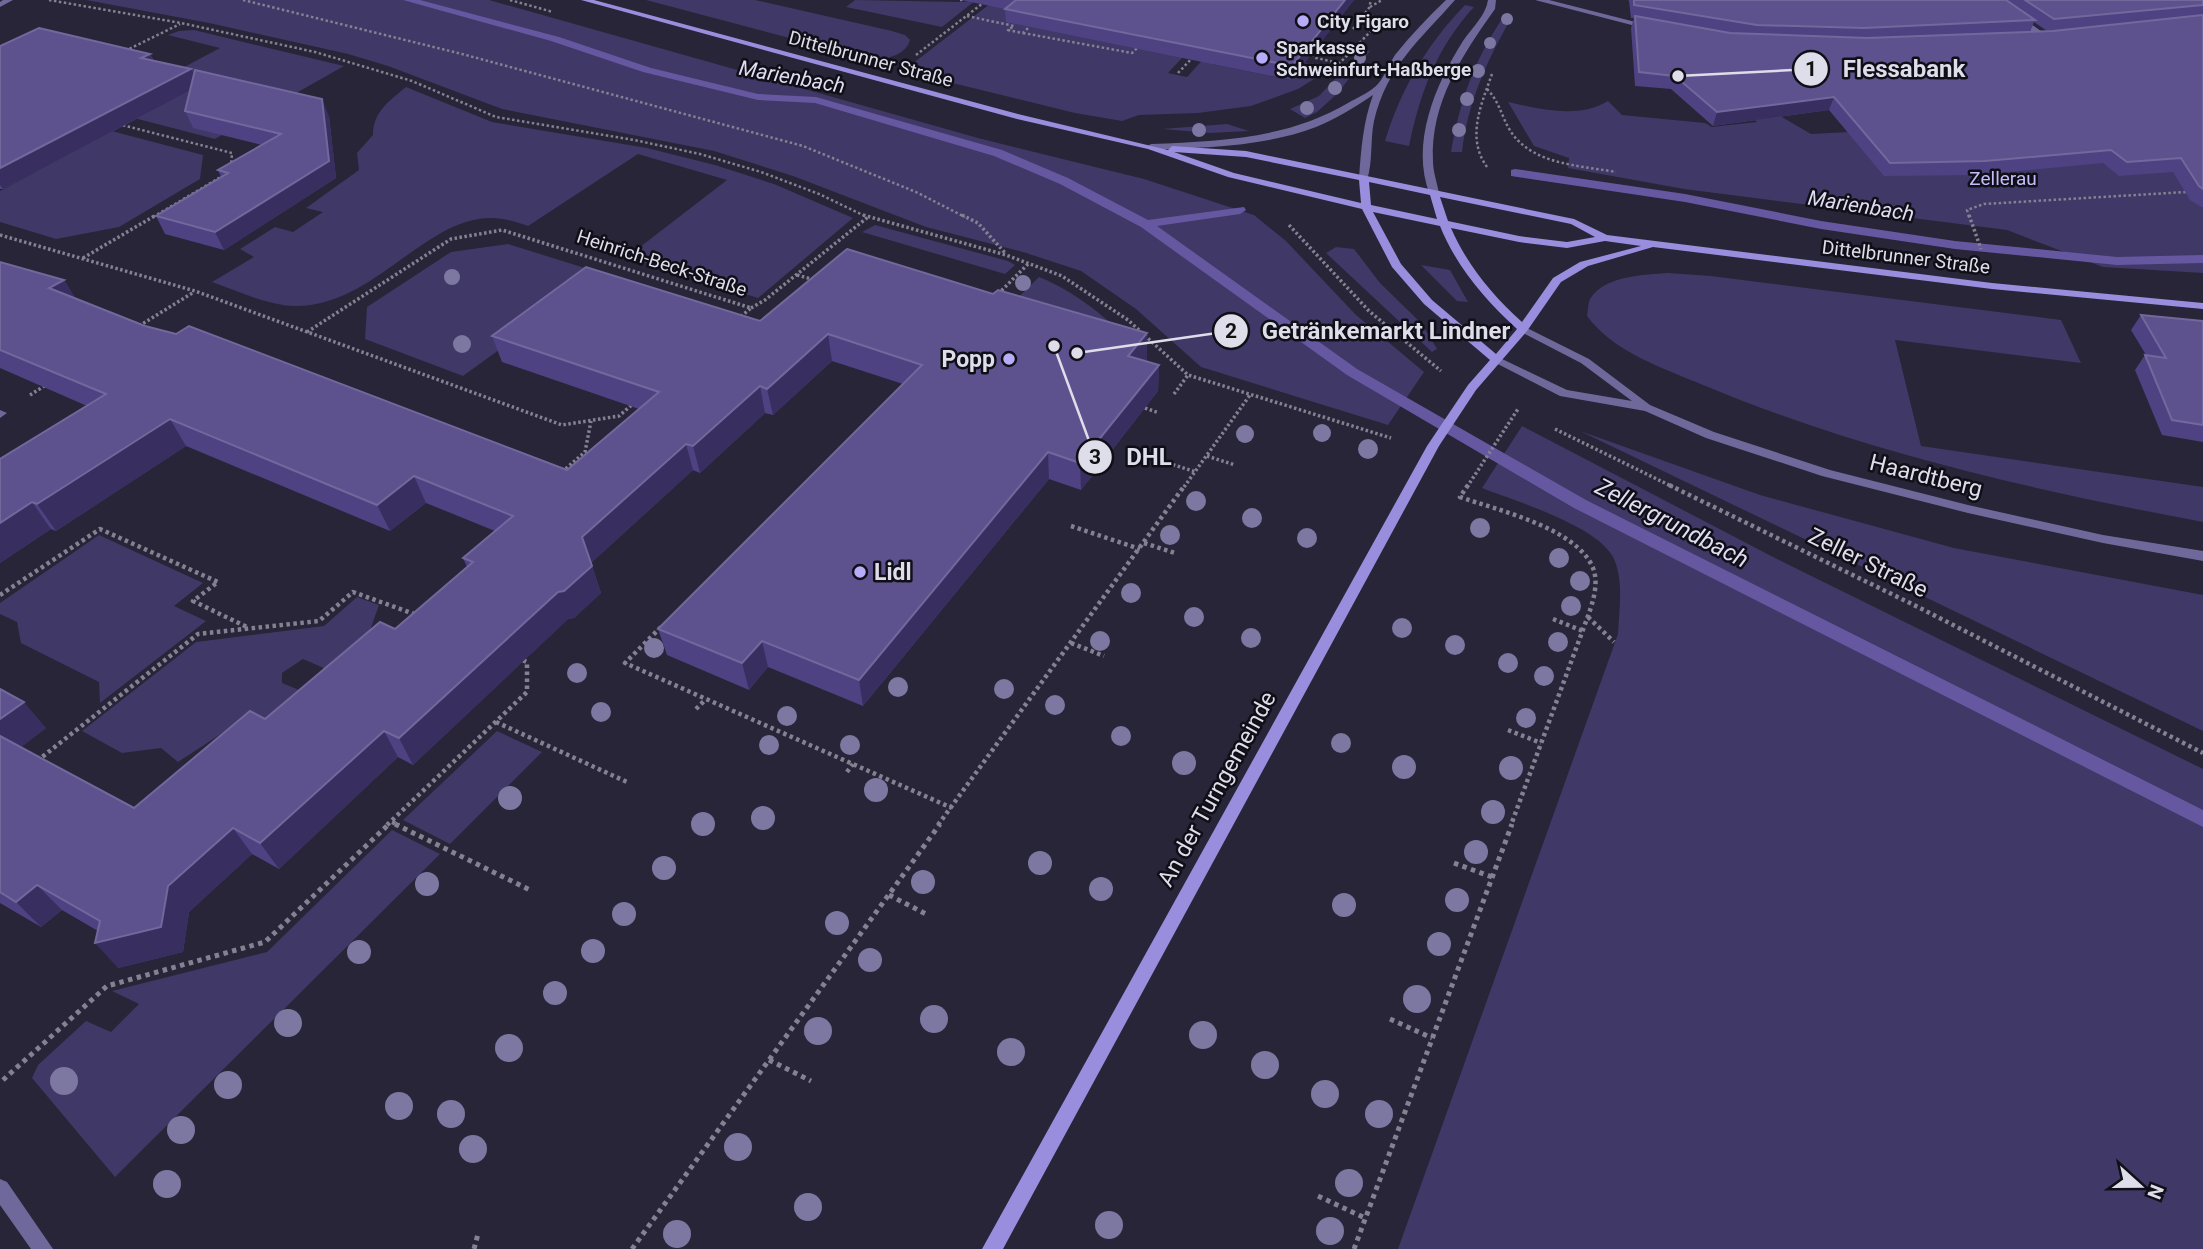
<svg xmlns="http://www.w3.org/2000/svg" width="2203" height="1249" font-family="Roboto,sans-serif">
<style>
.green{fill:#403866}
.lines{fill:none;stroke-linecap:round;stroke-linejoin:round}
.stream{fill:#6558a1;fill-rule:evenodd}
.path-far3{stroke:#848292;stroke-width:2.5;stroke-dasharray:2.5 2.5;stroke-linecap:butt}
.path-far2{stroke:#848292;stroke-width:3.5;stroke-dasharray:2.5 2.5;stroke-linecap:butt}
.path-far1{stroke:#848292;stroke-width:4.5;stroke-dasharray:3.5 3.5;stroke-linecap:butt}
.path{stroke:#848292;stroke-width:5;stroke-dasharray:4.5 4.5;stroke-linecap:butt}
.street{fill:#6f699b;fill-rule:evenodd}
.secondary{fill:#998dde;fill-rule:evenodd}
.tree{fill:#7d78a2}
.wall{fill:#4f4283;fill-rule:evenodd}
.shaded-wall{fill:#382f60}
.building{fill:#5e528e;stroke:#72689c;stroke-width:2}
.poi-dot{fill:#b6acf8;stroke:#100f17;stroke-width:2.5}
.labels{text-anchor:middle;dominant-baseline:central;stroke-width:5;stroke-linejoin:round;paint-order:stroke}
.far-poi-label{font-size:19px;font-weight:bold;fill:#deddea;stroke:#100f17;text-anchor:start}
.far-street-label{font-size:19px;fill:#deddea;stroke:#100f17}
.far-park-label{font-size:19px;fill:#c3bcfa;stroke:#100f17}
.far-water-label{font-size:21px;font-style:italic;fill:#dfddf2;stroke:#100f17}
.poi-label{font-size:23px;font-weight:bold;fill:#deddea;stroke:#100f17;text-anchor:end}
.street-label{font-size:23px;fill:#deddea;stroke:#100f17}
.water-label{font-size:24px;font-style:italic;fill:#dfddf2;stroke:#100f17}
.leader{fill:none;stroke:#deddea;stroke-width:2.5}
.callout-dot{fill:#deddea;stroke:#100f17;stroke-width:2.5}
.mark-label{font-size:21px;text-anchor:middle;font-weight:bold;fill:#111}
.callout-label{font-size:24px;text-anchor:middle;font-weight:bold;fill:#deddea;stroke:#100f17;stroke-width:5;stroke-linejoin:round;paint-order:stroke}
</style>
<rect width="100%" height="100%" fill="#272537"/>
<g class="green">
<path d="M86,0H489L978,138L1144,179L1254,215L1286,241L1356,315L1424,372L1388,425L1201,367L1136,309L1081,271L1023,252L926,227L793,176L714,151L502,109L388,66L348,54L209,23Z"/>
<path d="M646,0H755L892,31L905,35L910,40C906,55 887,59 873,60Z"/>
<path d="M855,0L962,2L976,0L942,27L846,7Z"/>
<path d="M995,0H1236L1168,73L1187,77L1230,30L1212,64L1290,80L1305,63L1329,64L1314,79L1298,89L1251,106L1198,113L1139,115L1122,121L1075,113L903,71Z"/>
<path d="M1465,5L1474,7C1437,47 1420,93 1409,146L1385,141C1401,89 1427,44 1465,5Z"/>
<path d="M1504,16L1510,20C1486,63 1468,102 1462,152H1451C1460,101 1474,60 1504,16Z"/>
<path d="M194,30L344,66L215,139L103,110L220,48L168,35L179,31Z"/>
<path d="M1362,50L1370,51L1338,93L1317,112L1305,118L1290,109L1319,96Z"/>
<path d="M406,87L492,122L647,148L715,165L774,184L853,218L758,298L627,257L727,180L638,154L528,226C516,222 504,218 491,218C424,218 372,308 294,306C267,305 238,291 212,282L254,257L240,249L275,227L293,232L323,212L306,208L359,170L357,153L373,135C373,112 389,101 406,87Z"/>
<path d="M1608,101L1622,115L1705,123L1712,127L1757,122L1741,108L1761,105L1811,134L2018,123L2203,133V273L2103,267L2007,230L1684,189L1568,168L1569,158L1534,146L1508,102C1540,109 1579,119 1608,101Z"/>
<path d="M85,124L203,155L200,179L119,227L56,239L0,222V191L86,145Z"/>
<path d="M1227,124L1249,131L1210,133L1162,129Z"/>
<path d="M875,225L1008,261L1015,265L1005,274L862,232Z"/>
<path d="M508,244L604,274L463,376L365,339L367,307L451,252Z"/>
<path d="M1336,247L1354,249L1380,283L1422,324L1437,349L1432,352L1326,253Z"/>
<path d="M1421,265L1450,270L1468,302L1457,301Z"/>
<path d="M1668,273L1711,276L2061,320L2081,363L1895,340L1921,446L2203,487V522C2032,490 1864,452 1703,385C1663,368 1613,352 1587,316C1588,311 1588,303 1590,299C1605,275 1645,275 1668,273Z"/>
<path d="M1039,277C1081,294 1117,326 1147,359L999,316Z"/>
<path d="M1522,426L1775,558L2203,769V1249H1398L1618,634C1619,610 1624,582 1614,559C1599,526 1515,501 1482,488Z"/>
<path d="M1580,431L1760,495L1954,548L2203,595V731Z"/>
<path d="M99,535L203,583L174,606L206,621L100,703L99,682L21,643L17,622L0,614V603Z"/>
<path d="M357,597L379,605L367,639L326,669L303,659L282,673V683L309,694L290,714L227,730L178,762L161,748L122,753L82,731L196,642L324,626Z"/>
<path d="M497,731L542,752L450,844L403,820Z"/>
<path d="M392,830L440,854L115,1177L32,1078L38,1065L86,1021L111,1032L139,1004L112,991L267,952Z"/>
</g>
<g class="lines">
<g class="stream">
<path d="M403,0H420L559,37L651,68L758,94L816,97L1002,150L1068,178L1148,220L1244,207L1246,210L1240,214L1157,226L1357,369L1586,500L2203,810V827L1574,508L1347,375L1141,227L1060,184L994,156L815,103L758,100L643,72L551,41Z"/>
<path d="M1515,169L1685,194L1821,221L1955,241L2117,257L2203,255V263L2117,265L1955,249L1821,229L1685,202L1511,176V170Z"/>
</g>
<g class="path-far3">
<path d="M49,0L181,23L315,52L412,81L496,117L634,140L700,154L761,172L819,194L867,217"/>
<path d="M243,0L462,54L803,146L916,192L965,217"/>
<path d="M510,0L553,12"/>
<path d="M960,0H964"/>
<path d="M1370,7L1382,0"/>
<path d="M967,16L1014,26L1008,30L1023,33L1029,27"/>
<path d="M1353,29L1369,8L1371,0"/>
<path d="M1023,33L1132,53L1137,48"/>
<path d="M125,51L180,24"/>
<path d="M1312,54L1316,58L1340,63"/>
<path d="M916,55L987,0"/>
<path d="M1178,73L1194,56"/>
<path d="M1328,75L1373,29"/>
<path d="M1487,89C1501,103 1502,121 1514,136C1537,165 1583,166 1616,172"/>
<path d="M118,124L232,153L231,167"/>
<path d="M1487,167C1466,138 1481,105 1492,74"/>
<path d="M153,217L224,175"/>
<path d="M1969,217L1967,210L1984,204L2203,191"/>
</g>
<g class="path-far2">
<path d="M863,215L1006,255L1062,276L1128,320L1188,375L1391,438"/>
<path d="M962,215L978,223L1006,254"/>
<path d="M1969,215L1981,249"/>
<path d="M1289,225L1369,311L1441,371"/>
<path d="M0,235L195,291L562,425L619,416L634,403"/>
<path d="M83,258L156,215"/>
<path d="M797,275L815,280"/>
<path d="M998,294L1029,263"/>
<path d="M751,308L765,300L868,217"/>
<path d="M139,326L194,292"/>
<path d="M307,332L451,239L502,230L751,308L739,318"/>
<path d="M1174,394L1188,375"/>
<path d="M30,395L46,385"/>
<path d="M1145,408L1159,413"/>
<path d="M1555,429L1673,487"/>
<path d="M1130,451L1196,472"/>
<path d="M1207,456L1235,465"/>
<path d="M562,472L585,452L591,421"/>
<path d="M1184,487L1250,395"/>
<path d="M1467,487L1518,409"/>
</g>
<g class="path-far1">
<path d="M1468,485L1460,497C1497,510 1577,528 1593,568C1599,583 1593,602 1588,616L1511,825"/>
<path d="M1669,485L1918,607L2203,753"/>
<path d="M1071,526L1140,549"/>
<path d="M1144,543L1175,553"/>
<path d="M0,595L100,529L218,582L193,601L249,628"/>
<path d="M1588,617L1614,642"/>
<path d="M1553,619L1583,631"/>
<path d="M661,627L625,663L952,808"/>
<path d="M1071,643L1104,656"/>
<path d="M696,709L706,699"/>
<path d="M496,722L627,782"/>
<path d="M1508,730L1541,743"/>
<path d="M37,761L198,634L319,621L353,592L417,615"/>
<path d="M847,772L853,764"/>
<path d="M392,822L399,825"/>
<path d="M387,825L527,692V662L518,658"/>
<path d="M938,825L1185,485"/>
</g>
<g class="path">
<path d="M395,824L530,890"/>
<path d="M1454,863L1492,877"/>
<path d="M889,895L926,914"/>
<path d="M1390,1019L1432,1038"/>
<path d="M769,1060L811,1081"/>
<path d="M3,1080L107,986L265,942L389,824"/>
<path d="M1318,1196L1365,1218"/>
<path d="M474,1249L478,1234"/>
<path d="M632,1249L940,824"/>
<path d="M1354,1249L1512,824"/>
</g>
<g class="street">
<path d="M3,0H13L0,7V2Z"/>
<path d="M1446,0H1455C1420,40 1387,66 1374,121C1370,140 1373,162 1367,180L1359,178C1361,150 1363,122 1373,95C1355,107 1336,119 1316,127C1264,147 1206,147 1151,150L1146,147L1151,144C1220,141 1287,139 1348,103C1357,98 1368,93 1376,86C1383,80 1389,64 1395,55C1411,35 1428,17 1446,0Z"/>
<path d="M1488,0H1496L1495,9C1463,54 1430,103 1433,161C1433,172 1437,182 1439,193L1430,195C1410,144 1435,85 1463,41C1472,28 1486,15 1488,0Z"/>
<path d="M1535,0H1549L1655,27L1651,30Z"/>
<path d="M1987,0H1996L2051,38L2044,40Z"/>
<path d="M1523,326L1589,359L1650,405L1714,432L1830,470L1968,505L2103,535L2203,551V561L2103,543L1968,513L1822,476L1706,438L1645,411L1560,396L1490,360L1496,357L1500,358L1567,390L1632,401L1581,363L1519,331L1517,329Z"/>
<path d="M0,410L7,413L0,418Z"/>
<path d="M0,1179L7,1182L53,1249H31L0,1205Z"/>
</g>
<path class="secondary" d="M581,0H594L1022,115L1168,150L1172,146L1246,151L1574,219L1607,235L1992,283L2203,303V309L1992,289L1653,247L1588,266L1561,282L1527,331L1476,390L1439,446L1003,1249H982L1427,446L1468,385L1490,360L1424,304L1392,267L1362,209L1228,177L1148,149L1017,119ZM1174,152L1246,157L1359,180L1361,203L1234,173ZM1369,182L1430,195L1437,219L1371,205ZM1440,197L1571,224L1595,237L1567,242L1519,236L1448,221ZM1373,212L1440,226C1456,266 1485,300 1517,329L1496,354L1432,300L1401,264ZM1451,228L1519,242L1567,248L1605,241L1641,246L1580,262L1553,278L1522,322C1493,296 1467,265 1451,228Z"/>
</g>
<g class="tree">
<circle cx="1507" cy="19" r="6"/>
<circle cx="1396" cy="23" r="6"/>
<circle cx="1490" cy="43" r="6"/>
<circle cx="1360" cy="58" r="6"/>
<circle cx="1478" cy="71" r="7"/>
<circle cx="1335" cy="88" r="7"/>
<circle cx="1467" cy="99" r="7"/>
<circle cx="1307" cy="108" r="7"/>
<circle cx="1199" cy="130" r="7"/>
<circle cx="1459" cy="130" r="7"/>
<circle cx="452" cy="277" r="8"/>
<circle cx="1023" cy="283" r="8"/>
<circle cx="462" cy="344" r="9"/>
<circle cx="1322" cy="433" r="9"/>
<circle cx="1245" cy="434" r="9"/>
<circle cx="1368" cy="449" r="10"/>
<circle cx="1196" cy="501" r="10"/>
<circle cx="1252" cy="518" r="10"/>
<circle cx="1480" cy="528" r="10"/>
<circle cx="1170" cy="535" r="10"/>
<circle cx="1307" cy="538" r="10"/>
<circle cx="1559" cy="558" r="10"/>
<circle cx="1580" cy="581" r="10"/>
<circle cx="1131" cy="593" r="10"/>
<circle cx="1571" cy="606" r="10"/>
<circle cx="1194" cy="617" r="10"/>
<circle cx="1402" cy="628" r="10"/>
<circle cx="1251" cy="638" r="10"/>
<circle cx="1100" cy="641" r="10"/>
<circle cx="1558" cy="642" r="10"/>
<circle cx="1455" cy="645" r="10"/>
<circle cx="654" cy="648" r="10"/>
<circle cx="1508" cy="663" r="10"/>
<circle cx="577" cy="673" r="10"/>
<circle cx="1544" cy="676" r="10"/>
<circle cx="898" cy="687" r="10"/>
<circle cx="1004" cy="689" r="10"/>
<circle cx="1055" cy="705" r="10"/>
<circle cx="601" cy="712" r="10"/>
<circle cx="787" cy="716" r="10"/>
<circle cx="1526" cy="718" r="10"/>
<circle cx="1121" cy="736" r="10"/>
<circle cx="1341" cy="743" r="10"/>
<circle cx="769" cy="745" r="10"/>
<circle cx="850" cy="745" r="10"/>
<circle cx="1184" cy="763" r="12"/>
<circle cx="1404" cy="767" r="12"/>
<circle cx="1511" cy="768" r="12"/>
<circle cx="876" cy="790" r="12"/>
<circle cx="510" cy="798" r="12"/>
<circle cx="1493" cy="812" r="12"/>
<circle cx="763" cy="818" r="12"/>
<circle cx="703" cy="824" r="12"/>
<circle cx="1476" cy="852" r="12"/>
<circle cx="1040" cy="863" r="12"/>
<circle cx="664" cy="868" r="12"/>
<circle cx="923" cy="882" r="12"/>
<circle cx="427" cy="884" r="12"/>
<circle cx="1101" cy="889" r="12"/>
<circle cx="1457" cy="900" r="12"/>
<circle cx="1344" cy="905" r="12"/>
<circle cx="624" cy="914" r="12"/>
<circle cx="837" cy="923" r="12"/>
<circle cx="1439" cy="944" r="12"/>
<circle cx="593" cy="951" r="12"/>
<circle cx="359" cy="952" r="12"/>
<circle cx="870" cy="960" r="12"/>
<circle cx="555" cy="993" r="12"/>
<circle cx="1417" cy="999" r="14"/>
<circle cx="934" cy="1019" r="14"/>
<circle cx="288" cy="1023" r="14"/>
<circle cx="818" cy="1031" r="14"/>
<circle cx="1203" cy="1035" r="14"/>
<circle cx="509" cy="1048" r="14"/>
<circle cx="1011" cy="1052" r="14"/>
<circle cx="1265" cy="1065" r="14"/>
<circle cx="64" cy="1081" r="14"/>
<circle cx="228" cy="1085" r="14"/>
<circle cx="1325" cy="1094" r="14"/>
<circle cx="399" cy="1106" r="14"/>
<circle cx="451" cy="1114" r="14"/>
<circle cx="1379" cy="1114" r="14"/>
<circle cx="181" cy="1130" r="14"/>
<circle cx="738" cy="1147" r="14"/>
<circle cx="473" cy="1149" r="14"/>
<circle cx="1349" cy="1183" r="14"/>
<circle cx="167" cy="1184" r="14"/>
<circle cx="808" cy="1207" r="14"/>
<circle cx="1109" cy="1225" r="14"/>
<circle cx="1330" cy="1231" r="14"/>
<circle cx="677" cy="1234" r="14"/>
</g>
<g class="wall">
<path d="M961,0H1354L1291,80L1006,22L1005,9Z"/>
<path d="M1628,0H2203V207H2201L2190,200L2173,172L2119,176L2103,163L1978,175L1884,176L1829,110L1713,126L1671,89L1635,86L1631,28L1634,18H1631L1629,1ZM2034,22L2047,31L2030,32Z"/>
<path d="M0,46L150,54L154,61L194,75L329,116L336,178L224,250L165,234L156,216L221,177L218,170L262,145L193,128L185,111L190,91L3,189H0Z"/>
<path d="M0,262L64,280L75,298L145,326L567,470L639,409L502,362L492,336L760,321L993,294L1147,333V359L1145,361L1159,365L1158,391L1081,490L1049,479L863,706L768,667L749,690L667,655L658,629L903,384L832,361L773,415L765,413L700,473L693,470L591,563L601,593L574,618L568,619L413,765L398,757L279,869L252,854L189,912L183,952L118,968L98,931L62,910L41,927L0,903V689L46,728L21,747L134,808L395,629L467,567L463,558L495,531L426,503L390,531L186,446L56,531L51,529L0,563V459L87,406L0,368Z"/>
<path d="M2141,315L2203,321V442L2162,435L2135,370L2145,355H2146L2131,330Z"/>
</g>
<g class="shaded-wall">
<path d="M1345,0H1354L1291,80L1292,66Z"/>
<path d="M150,54L158,70L141,58Z"/>
<path d="M191,69L199,86L3,189L0,185V168Z"/>
<path d="M1834,97L1829,110L1713,126L1717,112Z"/>
<path d="M322,99L329,116L336,178L224,250L215,232Z"/>
<path d="M64,280L79,305L49,288Z"/>
<path d="M1147,333V359L1128,382V356Z"/>
<path d="M828,334L832,361L773,415L767,389Z"/>
<path d="M1159,365L1158,391L1081,490L1080,463Z"/>
<path d="M760,386L765,413L700,473L693,446Z"/>
<path d="M170,419L186,446L56,531L37,504Z"/>
<path d="M686,444L693,470L591,563L601,593L574,618L568,619L413,765L399,738L582,537Z"/>
<path d="M1048,452L1049,479L863,706L859,680Z"/>
<path d="M414,476L426,503L390,531L377,505Z"/>
<path d="M32,502L51,529L0,563V523Z"/>
<path d="M762,641L768,667L749,690L742,663Z"/>
<path d="M24,702L46,728L10,756L0,745V719Z"/>
<path d="M384,731L398,757L279,869L260,843Z"/>
<path d="M233,828L252,854L189,912L183,952L118,968L95,943L168,886Z"/>
<path d="M37,885L62,910L41,927L16,902Z"/>
</g>
<g class="building">
<path d="M1016,0H1345L1292,66L1005,9Z"/>
<path d="M1634,0H2006L2035,20L1864,28L1757,25L1634,5Z"/>
<path d="M2025,0H2203V5L2054,19Z"/>
<path d="M2203,15V189L2199,186L2181,158L2127,162L2111,150L1985,161L1890,163L1834,97L1717,112L1675,76L1639,72L1635,16L1730,33L1867,38L2053,31Z"/>
<path d="M39,28L150,54L141,58L191,69L0,168V46Z"/>
<path d="M195,70L322,99L329,161L215,232L156,216L228,173L218,170L281,134L185,111Z"/>
<path d="M847,249L993,294L998,290L1147,333L1128,356L1159,365L1080,463L1048,452L859,680L762,641L742,663L658,629L922,365L828,334L767,389L760,386L693,446L686,444L582,537L592,566L564,591L558,592L399,738L384,731L260,843L233,828L168,886L161,927L95,943L100,921L37,885L16,902L0,892V736L134,808L250,711L265,719L380,622L395,629L473,562L463,558L513,516L414,476L377,505L170,419L37,504L32,502L0,523V459L106,394L0,350V262L64,280L49,288L145,326L176,334L189,326L567,470L659,392L492,336L586,267L760,321Z"/>
<path d="M2141,315L2203,321V425L2172,420L2145,355L2166,358Z"/>
<path d="M0,689L24,702L0,719Z"/>
</g>
<g class="poi-dot">
<circle cx="1303" cy="21" r="7"/>
<circle cx="1262" cy="58" r="7"/>
<circle cx="1009" cy="359" r="7"/>
<circle cx="860" cy="572" r="7"/>
</g>
<g class="labels">
<g class="far-poi-label">
<text x="1317" y="21">City Figaro</text>
<text x="1276" y="47">Sparkasse<tspan x="1276" dy="22">Schweinfurt-Haßberge</tspan></text>
</g>
<g class="far-street-label">
<text transform="translate(871 59) rotate(15)">Dittelbrunner Straße</text>
<text transform="translate(1906 257) rotate(7)">Dittelbrunner Straße</text>
<text transform="translate(662 263) rotate(18)">Heinrich-Beck-Straße</text>
</g>
<g class="far-park-label">
<text x="2003" y="178">Zellerau</text>
</g>
<g class="far-water-label">
<text transform="translate(792 77) rotate(10)">Marienbach</text>
<text transform="translate(1861 206) rotate(9)">Marienbach</text>
</g>
<g class="poi-label">
<text x="995" y="359">Popp</text>
<text x="874" y="572" text-anchor="start">Lidl</text>
</g>
<g class="street-label">
<text transform="translate(1926 476) rotate(14)">Haardtberg</text>
<text transform="translate(1868 563) rotate(26)">Zeller Straße</text>
<text transform="translate(1217 789) rotate(-61)">An der Turngemeinde</text>
</g>
<g class="water-label">
<text transform="translate(1672 523) rotate(27)">Zellergrundbach</text>
</g>
</g>
<path class="leader" d="M1678 76L1811 69M1077 353L1231 331M1054 346L1095 457"/>
<g class="callout-dot">
<circle cx="1678" cy="76" r="7"/>
<circle cx="1077" cy="353" r="7"/>
<circle cx="1054" cy="346" r="7"/>
<circle cx="1811" cy="69" r="18"/>
<circle cx="1231" cy="331" r="18"/>
<circle cx="1095" cy="457" r="18"/>
</g>
<g class="mark-label">
<text x="1811" y="76">1</text>
<text x="1231" y="338">2</text>
<text x="1095" y="464">3</text>
</g>
<g class="callout-label">
<text x="1904" y="77">Flessabank</text>
<text x="1386" y="339">Getränkemarkt Lindner</text>
<text x="1149" y="465">DHL</text>
</g>
<g transform="translate(2140 1186) rotate(111)" stroke="#100f17" stroke-width="5" paint-order="stroke">
<path d="M0-5L12 26L0 18L-12 26Z" fill="#deddea"/>
<text y="-10" font-size="19" font-weight="bold" text-anchor="middle" fill="#deddea">N</text>
</g>
</svg>
